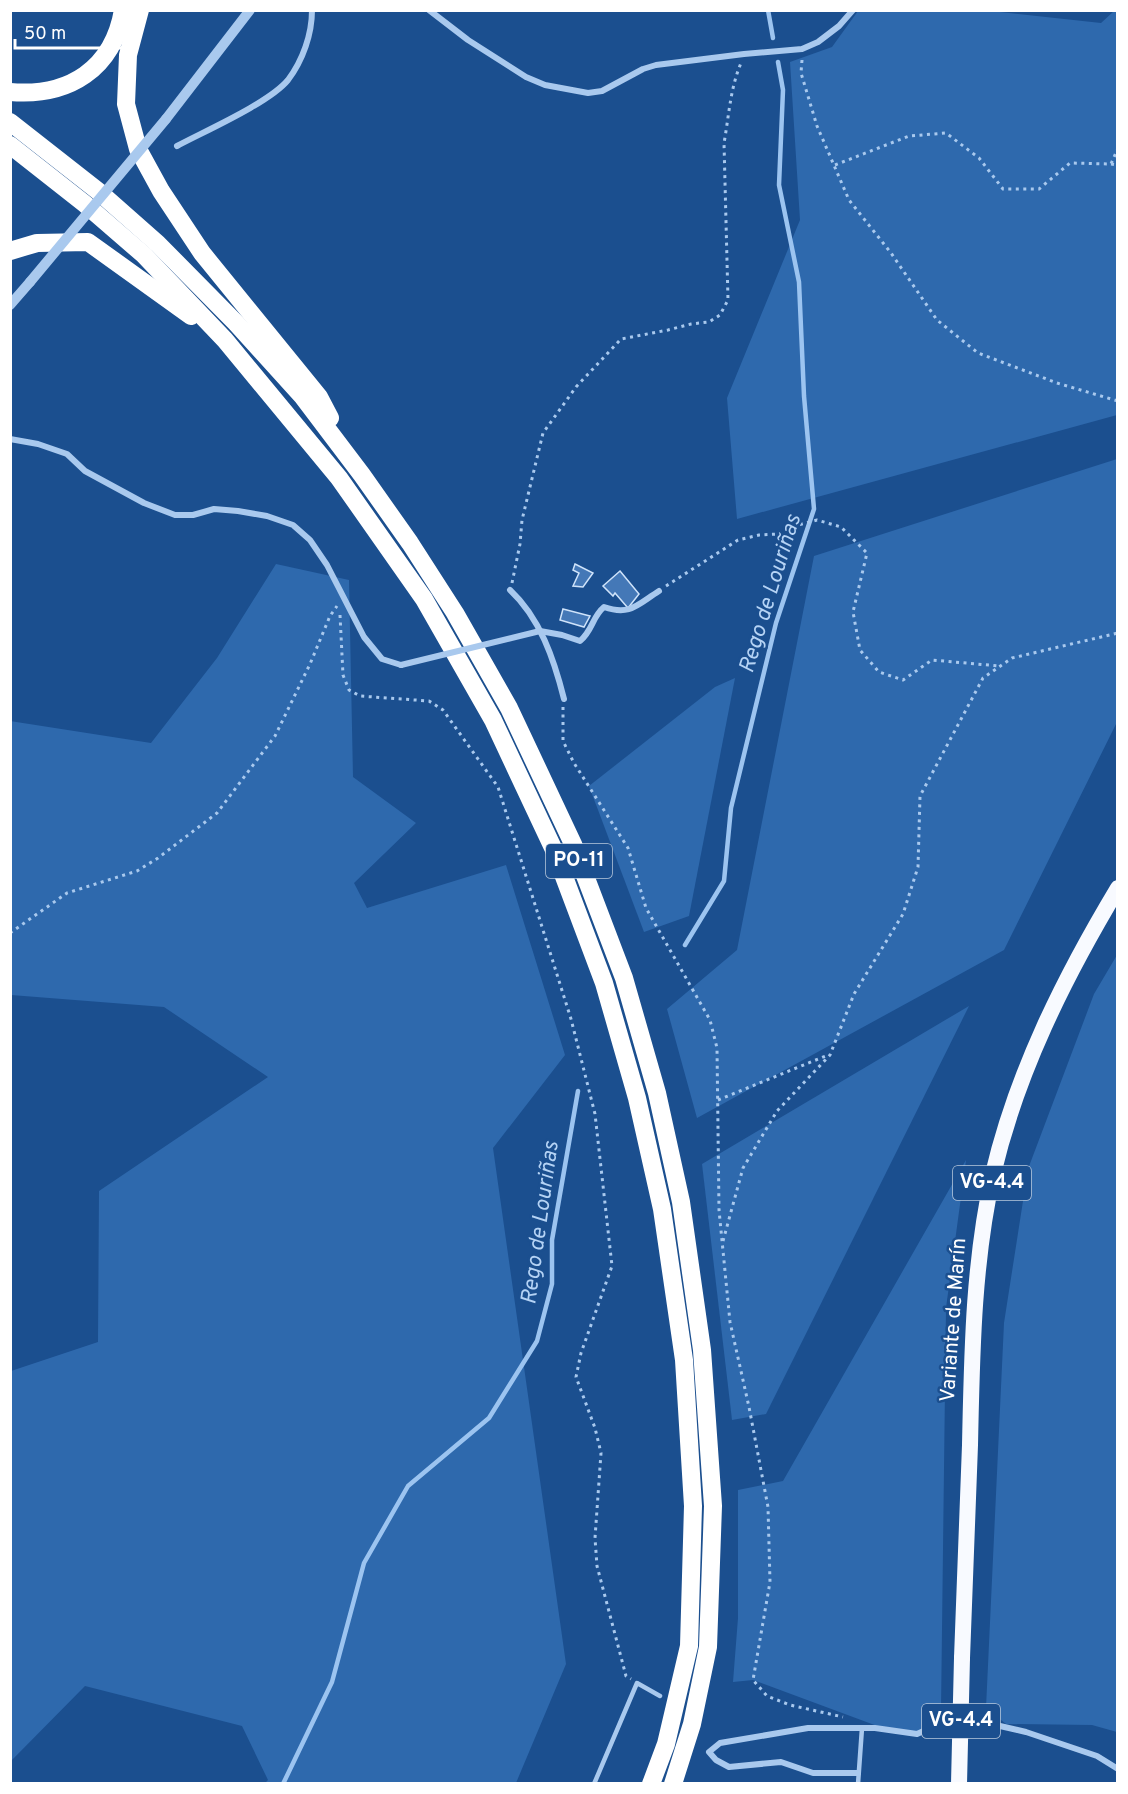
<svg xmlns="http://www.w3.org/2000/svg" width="1128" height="1794" font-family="Overpass,sans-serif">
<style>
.green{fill:#2e69ad}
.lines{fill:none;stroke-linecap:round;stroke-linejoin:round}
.stream{stroke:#9cc4f0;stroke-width:4.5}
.building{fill:#4478b7;stroke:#cfe3fa;stroke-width:1.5}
.path{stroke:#a9c9ee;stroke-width:3;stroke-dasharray:3 4.5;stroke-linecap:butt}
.service{stroke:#a9c9ee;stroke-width:4.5}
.minor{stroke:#a9c9ee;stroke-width:6}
.tertiary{stroke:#a9c9ee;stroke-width:10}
.trunk{stroke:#f8faff;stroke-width:16}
.motorway{stroke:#fff;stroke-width:18}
.minor-bridge{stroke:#a9c9ee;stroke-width:6}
.tertiary-bridge{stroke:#a9c9ee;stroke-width:10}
.trunk-bridge{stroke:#f8faff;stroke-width:16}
.labels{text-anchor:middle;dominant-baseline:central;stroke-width:5;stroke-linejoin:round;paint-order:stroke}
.shield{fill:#1b4f8f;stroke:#bbcadd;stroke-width:1.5}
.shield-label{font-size:20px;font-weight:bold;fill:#fff}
.street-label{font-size:21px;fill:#fff;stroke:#1b4f8f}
.water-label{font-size:22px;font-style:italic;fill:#b5d3f5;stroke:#1b4f8f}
</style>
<rect width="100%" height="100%" fill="#1b4f8f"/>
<g class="green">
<path d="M982,10L1101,23L1114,11H1117V415L737,519L727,398L800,220L790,62L832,47L858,11Z"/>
<path d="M1117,459V722L1004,950L697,1118L667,1009L737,950L814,556Z"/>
<path d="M276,564L349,580L353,777L416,823L354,883L367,908L506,865L565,1055L493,1148L566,1664L516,1783H265L268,1780L242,1726L85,1686L11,1761V1371L98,1342L99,1191L268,1077L164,1007L11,995L10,721L151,743L217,658Z"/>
<path d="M735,678L689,916L644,932L589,786L715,687Z"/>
<path d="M1117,955V1732L1092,1725L1006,1724L986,1708L1004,1323L1028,1169L1094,994Z"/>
<path d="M969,1006L766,1414L732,1420L702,1164Z"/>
<path d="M966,1160L946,1308L941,1710L939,1724L917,1734L888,1730L753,1680L733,1682L738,1618V1490L783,1481Z"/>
</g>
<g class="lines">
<g class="stream">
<path d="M768,10L773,38"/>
<path d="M685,945L724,881L731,808L776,623L814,509L804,396L799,282L779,185L783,90L778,62"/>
<path d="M283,1784L332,1682L364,1563L408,1486L489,1418L537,1341L552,1284V1240L578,1091"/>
</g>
</g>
<g class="building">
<path d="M575,564L593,573L583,587L573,586L579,573L573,570Z"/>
<path d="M620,571L639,594L628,608L615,593L613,596L603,586Z"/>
<path d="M563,609L590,616L584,627L560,620Z"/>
</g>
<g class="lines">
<g class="path">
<path d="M802,60L801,73L817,126L849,200L891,253L937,320L978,353L1057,383L1118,401"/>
<path d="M1111,164L1118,165"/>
<path d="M835,165L909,136L946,133L979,158L1003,189H1039L1070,163L1111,164L1118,148"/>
<path d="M512,583L520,544L522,520L543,433L576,387L621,339L668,330L691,324L709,322L720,315L728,300L724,143C729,116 730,89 741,63"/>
<path d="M666,586L738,540L759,535L779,534L798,525L817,520L841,527L867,553L853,612L860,650L879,672L903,680L932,660L999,666"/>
<path d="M340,615L343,675L349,690L360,696L429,701L443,710L498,787L571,1019L595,1114L612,1266L581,1353L576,1377L595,1428L601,1453L595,1538L597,1566L626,1676L631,1679"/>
<path d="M563,707V741L574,763L628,848L646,908L710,1020L717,1048L719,1210L730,1322L749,1407L768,1507L770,1582L753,1680L767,1696L790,1705L843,1717"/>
<path d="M10,933L67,893L137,871L158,858L217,813L275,736L310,664L330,616L337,606"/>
<path d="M718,1100L828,1055"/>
<path d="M723,1241L743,1168L777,1111L830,1055L854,994L903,914L918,867L920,796L983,678L1012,658L1118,633"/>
</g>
<g class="service">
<path d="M594,1784L637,1683L660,1696"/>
<path d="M858,1784L862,1728"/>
</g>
<g class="minor">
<path d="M429,10L468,40L526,77L545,85L588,93L602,91L643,69L656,65L744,54L802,49L818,42L839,26L853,10"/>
<path d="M177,146C205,131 269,103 288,80C303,60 312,34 312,10"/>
<path d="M10,439L38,444L67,454L85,471L144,503L175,515H193L214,509L238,511L267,516L293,525L310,540L327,565L364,637L382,659L401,665"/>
<path d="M510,590C540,618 554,659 564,699"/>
<path d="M540,631L562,635L580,641C593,630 592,617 604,607C630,616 637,605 659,591"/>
<path d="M858,1773H813L781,1762L729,1767L716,1760L709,1752L720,1743L808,1728H875L917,1734L939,1724L987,1723L1026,1732L1097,1756L1118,1769"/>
</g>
<g class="tertiary">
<path d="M166,119L250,10"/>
<path d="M10,305L30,282"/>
</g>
<path class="trunk" d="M962,1658C965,1587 968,1516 970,1445C972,1353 973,1264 993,1174C1017,1072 1064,978 1118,888"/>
<g class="motorway">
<path d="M140,10L128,55L126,104L138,149L161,191L202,253L319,397L330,418"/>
<path d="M10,92C69,97 113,69 123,10"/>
<path d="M10,122L98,191L158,244L236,323L303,397L362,475L410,543L455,613L509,708L573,844L624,978L657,1093L681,1202L702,1350L713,1506L708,1647L692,1724L673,1784"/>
<path d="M10,145L85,204L144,255L225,340L339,478L424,599L493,720L554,850L604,983L637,1098L662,1209L684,1360L693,1506L689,1646L666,1744L651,1784"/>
<path d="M10,251L37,243L88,242L191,316"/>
</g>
<path class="minor-bridge" d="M401,665L540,631"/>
<path class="tertiary-bridge" d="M30,282L166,119"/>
<path class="trunk-bridge" d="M959,1784L962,1658"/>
</g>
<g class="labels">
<g class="shield">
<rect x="546" y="844" width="66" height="34" rx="4.5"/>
<rect x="953" y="1166" width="78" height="34" rx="4.5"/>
<rect x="922" y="1704" width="78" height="34" rx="4.5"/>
</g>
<g class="shield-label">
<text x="579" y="861">PO-11</text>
<text x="992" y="1183">VG-4.4</text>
<text x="961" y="1721">VG-4.4</text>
</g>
<g class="street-label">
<text transform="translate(954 1320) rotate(-86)">Variante de Marín</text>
</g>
<g class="water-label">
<text transform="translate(771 594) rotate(-73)">Rego de Louriñas</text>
<text transform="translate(541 1223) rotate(-82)">Rego de Louriñas</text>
</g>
</g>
<rect width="1128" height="1794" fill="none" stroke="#ffffff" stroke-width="24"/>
<path d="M15 39v9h110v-9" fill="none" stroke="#ffffff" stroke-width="3"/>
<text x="24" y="39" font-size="18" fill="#ffffff" stroke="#1b4f8f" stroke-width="4.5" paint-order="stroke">50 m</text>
</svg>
